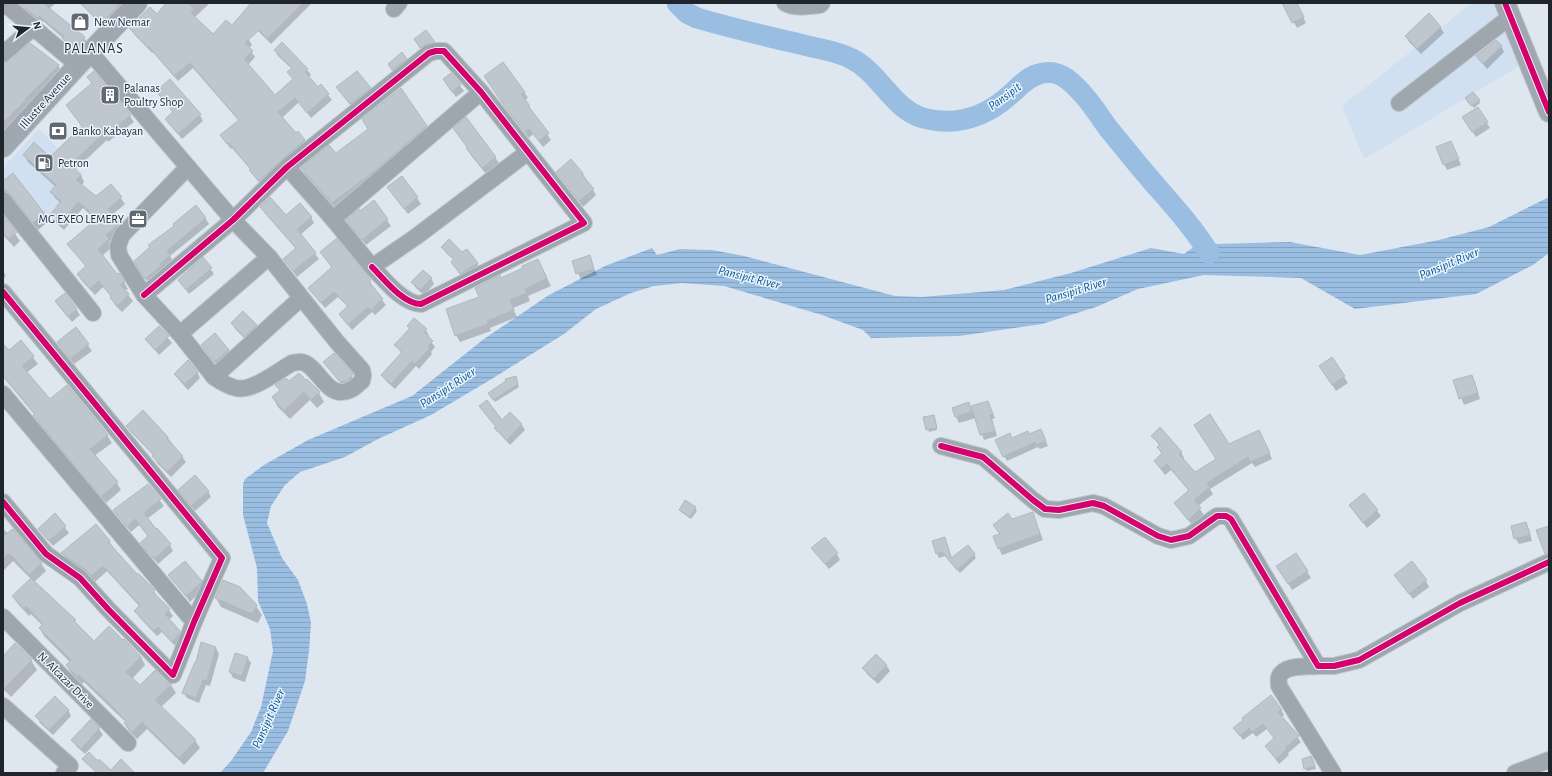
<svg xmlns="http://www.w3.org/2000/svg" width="1552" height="776" font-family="'Alegreya Sans',sans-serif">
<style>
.built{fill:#d0e0f0}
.water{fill:url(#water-rules)}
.shadow{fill:#0003}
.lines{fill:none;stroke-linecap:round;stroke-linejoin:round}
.river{stroke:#9abee1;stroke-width:21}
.building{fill:#bfc7ce;stroke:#b1b8bf}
.minor-casing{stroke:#bdc4cb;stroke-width:18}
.major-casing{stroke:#bdc4cb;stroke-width:22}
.minor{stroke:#9ea6ae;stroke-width:16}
.major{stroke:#9fa8b1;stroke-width:20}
.cycleway-casing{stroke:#eaf4fe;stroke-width:8}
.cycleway{stroke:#d6006c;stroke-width:6}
.labels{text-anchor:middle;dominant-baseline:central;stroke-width:3;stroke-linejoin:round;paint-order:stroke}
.poi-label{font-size:12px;fill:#1f252b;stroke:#eaf4fe;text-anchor:start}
.street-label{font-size:12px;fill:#1f252b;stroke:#eaf4fe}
.water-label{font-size:13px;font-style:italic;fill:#0d5991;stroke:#eaf4fe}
.quarter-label{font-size:14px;letter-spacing:1px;fill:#1f252b;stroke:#eaf4fe}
</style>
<defs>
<pattern id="water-rules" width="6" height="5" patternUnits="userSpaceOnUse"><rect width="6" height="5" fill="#9abee1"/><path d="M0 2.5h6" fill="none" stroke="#84a3c1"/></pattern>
</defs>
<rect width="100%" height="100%" fill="#dee7f0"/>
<g class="built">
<path d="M1472,3H1493L1519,66L1364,159L1342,106Z"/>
<path d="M39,129L83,174L36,232L3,193V168Z"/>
</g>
<path class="water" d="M1549,197V253L1533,265L1476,294L1355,309L1301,278L1204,275L1138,289L1096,307L1042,324L959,336L871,338L863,330L822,315L724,286L682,283L654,286L631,293L596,309L564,334L490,380L431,415L378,439L345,457L300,472L285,485L271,506L267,523L282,558L298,580L307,604L311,623L309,651L305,681L288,731L263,773H220L231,761L251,732L261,707L273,651L270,629L258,601L257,568L243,515V484L245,479L264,465L308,440L412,396L484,339L549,295L605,266L652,248L657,255L680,249L712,250L744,256L895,296L922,297L1004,290L1071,273L1151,248L1184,254L1195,246L1205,232L1214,244L1290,242L1360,255L1439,240L1489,227Z"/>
<g class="shadow">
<path d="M23,3H56L50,8L52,11L84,38L88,44L79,54L67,44L63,38L43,21L41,23L25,10L22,4Z"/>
<path d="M80,3H130L105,29Z"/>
<path d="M168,3H210L194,18L213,35L234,24L249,40L252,45L249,48L255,57L248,65L274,96L293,80L289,72L292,69L278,56L275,51L282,43L307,70L311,75L309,77L318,88L321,86L332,100L311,118L299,102L282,118L295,134L298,133L308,146L262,186L250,171L251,170L232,148L231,149L221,136L239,121L193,68L178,81L153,52L152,53L134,34L130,28L157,15Z"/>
<path d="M278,3H312L271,44L258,31Z"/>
<path d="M1283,3H1296L1306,23L1297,28Z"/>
<path d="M1440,27L1444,33L1421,54L1409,42L1406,36Z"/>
<path d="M434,42L437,48L424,53L419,45Z"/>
<path d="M1501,46L1504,52L1487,69L1477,56Z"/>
<path d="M406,59L409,65L396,75L389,64Z"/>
<path d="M3,64L58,65L63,75L3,138Z"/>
<path d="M94,73L130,116L134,122L108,142L107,140L75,170L81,175L84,182L81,186L96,198L111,185L125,204L112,215L123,231L109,242L112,247L102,256L117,276L119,274L128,289L125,291L133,301L122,312L115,305L111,298L112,297L103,287L95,295L82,281L79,275L87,268L68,244L96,220L83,208L64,230L55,222L51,216L61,203L55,198L52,192L56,187L28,162L24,155L50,158L82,127L67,106L92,84L88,77Z"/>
<path d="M451,74L464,91L456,97L447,85Z"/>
<path d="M489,82L524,92L528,98L524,100L551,140L543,147L533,134L529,138L508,111Z"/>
<path d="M338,88H370L373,94L354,110Z"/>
<path d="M157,91L200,115L203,121L182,139L166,119L174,113Z"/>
<path d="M1479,100L1480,103L1474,108L1468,101Z"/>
<path d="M1477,108L1490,128L1476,137L1463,117Z"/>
<path d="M466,119L499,163L486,174L470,154L467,147L454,129Z"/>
<path d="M426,126L430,133L336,209L306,175L302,168L336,155Z"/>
<path d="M1454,148L1461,165L1447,170L1444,164Z"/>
<path d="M557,172L583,174L596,195L583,207Z"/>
<path d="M3,182L44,214L48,222L38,230L16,202L7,198L3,200Z"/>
<path d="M388,188L417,198L421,204L408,214Z"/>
<path d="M374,202L391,226L366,245L347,220Z"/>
<path d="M261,207L286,216L311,217L314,223L300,235L319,259L297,277L284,259L296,249L265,213Z"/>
<path d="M3,217L20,241L14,247L3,235Z"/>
<path d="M205,218L209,224L170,256L173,261L149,284L135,261L150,248L149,246Z"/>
<path d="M443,247L477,263L480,269L464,279L452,262L454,260L446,253Z"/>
<path d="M321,253L370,281L373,287L372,288L386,305L375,315L372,312L352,330L340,315L348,307L338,297L325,308L309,288L332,268Z"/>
<path d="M589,256L597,275L581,280L573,261Z"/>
<path d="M203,259L214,274L189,294L179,280Z"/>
<path d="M538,260L551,286L528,296L530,301L513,308L517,317L490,328L491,331L460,342L456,335L480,298L501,279L524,269Z"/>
<path d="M3,271L6,276L3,279Z"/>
<path d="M431,278L434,284L424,295L416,288L412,282Z"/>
<path d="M56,302L76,309L80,315L72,322Z"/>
<path d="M233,324L256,326L260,332L248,342L236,330Z"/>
<path d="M408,326L426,330L429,336L428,337L435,347L431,352L432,354L419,369L416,366L395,389L386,381L382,375L402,354L396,345L410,329Z"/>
<path d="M159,327L172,343L159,355L146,339Z"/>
<path d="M76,329L92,351L74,364L58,343Z"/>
<path d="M21,342L38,364L26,373L50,400L107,435L112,443L94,456L117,483L121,490L106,503L39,423L35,415L3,377V345L8,352Z"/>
<path d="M202,345L228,350L232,356L218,367Z"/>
<path d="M334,354L352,377L356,382L345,388L328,368L324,362Z"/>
<path d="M1332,358L1348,383L1336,391L1324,372Z"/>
<path d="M197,372L200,378L188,390L179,380L175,374Z"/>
<path d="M1471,376L1475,382L1480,399L1464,405L1455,381Z"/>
<path d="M516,377L519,387L495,402L489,393Z"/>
<path d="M289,383L319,393L324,402L317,408L310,400L290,419L278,407L273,398L280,391L277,385Z"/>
<path d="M988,402L995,418L992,419L997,436L984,440L976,418L959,423L956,417L968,404L973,412Z"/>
<path d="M483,411L502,421L510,413L522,425L525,430L510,445L499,433L496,427Z"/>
<path d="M925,418H935L937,430L929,432Z"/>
<path d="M127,426L168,438L186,462L171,477L157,463L154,456L131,432Z"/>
<path d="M1041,430L1048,446L1040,449L1038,447L1007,461L1004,456L1012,439L1029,435Z"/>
<path d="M1152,436L1181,452L1184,458L1183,460L1195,474L1217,460L1229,445L1263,438L1272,459L1255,467L1252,463L1210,489L1213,494L1198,506L1204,515L1192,525L1175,504L1189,491L1171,470L1165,475L1159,467L1155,461L1162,454L1158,447L1160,446Z"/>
<path d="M148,485L164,506L147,519L170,545L173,551L158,564L141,543L149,537L139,525L131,532L114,511Z"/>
<path d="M208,491L211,497L195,511L183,496Z"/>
<path d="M1364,494L1381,516L1367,528L1350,506Z"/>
<path d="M695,508L697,511L691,519L681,512L680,510Z"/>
<path d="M1033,513L1043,540L1002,555L994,537L1000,535L994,526Z"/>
<path d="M55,515L69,533L53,546L39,529Z"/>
<path d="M1526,523L1529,529L1532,541L1519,544L1515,538Z"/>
<path d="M3,529L41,563L46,571L34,582L75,621L77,626L94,643L141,657L145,665L132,679L140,687L166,682L171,685L176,693L161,707L195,740L200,748L184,765L147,729L137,739L129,731L125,724L126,722L116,713L84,682L82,684L71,673L67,666L70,662L44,636L40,629L43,626L31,614L29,616L18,604L13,597L31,579L13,561L3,571Z"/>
<path d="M945,538L952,558L974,554L976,558L960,573L945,556L939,558L937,554Z"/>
<path d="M109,541L113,547L136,575L154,591L157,597L169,610L173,616L169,620L183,638L176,647L162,632L157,636L139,617L136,611L140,607L107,571L95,582L90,576L66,559L62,553Z"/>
<path d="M816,554H837L840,560L829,569Z"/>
<path d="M1296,554L1311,578L1292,590L1281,572Z"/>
<path d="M170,575L201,581L204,588L190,602Z"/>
<path d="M1399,581H1426L1429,587L1413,599Z"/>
<path d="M216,598L256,606L262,615L258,623L221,607Z"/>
<path d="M216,648L219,654L210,686L206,685L199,703L187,698L183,692Z"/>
<path d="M3,657L31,660L37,670L11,697L3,689Z"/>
<path d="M247,657L251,663L245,682L233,678L230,672Z"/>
<path d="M886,665L890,671L878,684L867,674L864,668Z"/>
<path d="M68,710L71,716L53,735L40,723L37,717Z"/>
<path d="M1281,710L1284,715L1282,717L1301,742L1288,753L1289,755L1279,764L1266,746L1275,739L1267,729L1256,737L1253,733L1243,740L1238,733Z"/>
<path d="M91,721L99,729L103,735L85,754L76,746L73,740Z"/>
<path d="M1313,760L1316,769L1307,771L1305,768Z"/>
</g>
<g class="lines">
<path class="river" d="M677,3L687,13L697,18C731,28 765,36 800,44C817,49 836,50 852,59C880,73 892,109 923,118C956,127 986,117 1011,94C1020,86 1027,77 1039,74C1049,71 1059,73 1067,79C1084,92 1096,111 1108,128C1117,139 1126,150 1135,161C1160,192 1188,219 1209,253"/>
</g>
<g class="building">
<path d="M19,3H43L85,37L75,49L62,38L64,36L39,16L37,18Z"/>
<path d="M80,3H115L118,6L101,24Z"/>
<path d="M166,3H188L194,9L191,13L213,34L226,20L232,25L251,3H303L267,39L259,30L245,43L253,51L244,59L275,95L293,79L287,72L292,68L274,50L282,42L308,69L305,72L318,87L321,84L329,94L307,113L295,98L278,112L296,133L298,131L305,140L281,160L259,181L249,170L251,169L229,143L227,144L220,135L239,120L190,63L174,76L149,47L148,48L129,28L150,7L157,14Z"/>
<path d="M1282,3H1297L1304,17L1292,23Z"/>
<path d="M1429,13L1441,27L1417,49L1405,36Z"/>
<path d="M426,30L435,42L426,44L420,48L414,39Z"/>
<path d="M1496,40L1502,46L1483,64L1476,56Z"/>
<path d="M30,43L59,65L25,99L26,100L3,123V63L9,61Z"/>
<path d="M402,52L407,59L392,70L388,64Z"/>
<path d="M503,62L525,92L521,94L530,106L529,107L549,133L539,141L529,129L525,132L503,104L484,76Z"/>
<path d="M94,71L131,115L104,136L103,134L70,165L81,175L76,180L96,196L111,184L122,197L108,209L120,223L106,235L109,239L98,249L117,274L119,273L125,282L120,285L129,294L118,306L110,298L111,296L99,281L90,289L77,274L86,266L67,244L95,220L87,209L78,202L60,224L50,215L61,201L50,192L56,185L23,155L34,142L50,157L82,126L66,105L92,83L87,77Z"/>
<path d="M357,71L371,88L350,104L336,87Z"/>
<path d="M451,73L461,84L452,92L443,79Z"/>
<path d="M170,79L201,114L178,134L165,119L173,112L156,91Z"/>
<path d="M401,88L427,126L372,173L332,203L301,168L329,145L336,153L368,129L362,119Z"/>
<path d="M1473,92L1480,100L1471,106L1465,98Z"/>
<path d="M1478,107L1488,122L1472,132L1462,117Z"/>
<path d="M466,117L496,157L482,168L466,148L467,147L453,128Z"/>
<path d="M1451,141L1459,159L1443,165L1436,147Z"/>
<path d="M571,159L583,173L582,175L594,189L579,201L556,172Z"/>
<path d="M13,173L45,214L33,223L10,194L3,188V181Z"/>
<path d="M402,176L418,197L404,209L387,187Z"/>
<path d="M270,197L286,215L300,203L312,217L297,229L316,253L293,271L283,259L296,248L260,207Z"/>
<path d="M374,200L388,219L362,240L346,220L359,209L360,211Z"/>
<path d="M196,205L206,218L167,251L170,255L160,264L161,266L145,279L134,261L150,247L148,245L174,226L173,224Z"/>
<path d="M3,215L17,232L9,239L3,233Z"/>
<path d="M337,238L371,280L369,282L383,299L371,310L368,307L348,325L339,314L348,306L334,292L321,303L308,288L332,267L320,252Z"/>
<path d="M449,239L462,252L467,249L478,263L460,274L451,262L454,259L441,247Z"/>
<path d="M590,255L594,269L576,274L572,261Z"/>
<path d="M203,257L212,268L186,290L178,280Z"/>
<path d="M538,259L547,278L525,289L527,293L510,300L514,310L487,321L488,324L455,336L446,309L479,297L475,288L500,275L501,278L523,268L522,266Z"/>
<path d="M423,270L432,278L420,290L411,282Z"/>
<path d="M65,293L77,309L68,317L55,301Z"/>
<path d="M243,311L257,325L244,337L231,323Z"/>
<path d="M414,318L427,329L424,332L433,341L428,346L430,348L415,364L412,361L391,384L381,375L402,352L394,345L410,328L407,326Z"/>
<path d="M159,326L169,336L155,350L145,339Z"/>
<path d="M76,327L89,344L70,359L57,342Z"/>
<path d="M215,333L229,350L214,362L201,345Z"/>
<path d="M21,340L34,356L22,366L50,399L67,385L108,435L90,449L118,482L101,497L33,415L35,414L3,376V344L9,350Z"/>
<path d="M334,353L353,374L347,381L340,382L323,362Z"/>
<path d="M1332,357L1345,376L1332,385L1319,366Z"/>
<path d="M188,360L198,372L185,384L174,374Z"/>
<path d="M299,373L306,380L307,379L320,392L311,400L304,392L284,411L272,397L280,390L275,385L286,378L289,381Z"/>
<path d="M1472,375L1478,393L1459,399L1453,380Z"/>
<path d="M516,376L518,384L493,400L488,393L506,381L505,379Z"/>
<path d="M487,400L502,420L510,412L522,424L507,440L494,428L496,427L479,406Z"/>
<path d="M988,401L993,414L990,415L995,431L980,435L971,406Z"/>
<path d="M969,402L971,412L955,417L952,408Z"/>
<path d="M143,410L168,437L167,439L183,456L167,472L152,456L154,455L126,426Z"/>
<path d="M1210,414L1229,444L1259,430L1270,453L1250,462L1248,457L1207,483L1210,487L1194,500L1201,508L1188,520L1174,503L1189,490L1167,464L1161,469L1154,461L1162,453L1157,447L1160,444L1151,436L1160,427L1182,452L1179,454L1195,472L1216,459L1194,425Z"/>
<path d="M934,415L937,428L926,430L923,417Z"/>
<path d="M1041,429L1046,441L1036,445L1035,442L1003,457L995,440L1010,433L1012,438L1028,431L1029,434Z"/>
<path d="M195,475L209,491L191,506L178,490Z"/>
<path d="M148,484L161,499L144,513L156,529L157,528L171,544L154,559L140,543L148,536L135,519L127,527L113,510Z"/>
<path d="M1364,493L1378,510L1363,523L1349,505Z"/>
<path d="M685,500L696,507L690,517L679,510Z"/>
<path d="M1033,512L1040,534L998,549L993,536L1000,534L993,525L1008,513L1012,519Z"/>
<path d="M55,513L66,526L49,541L38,529Z"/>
<path d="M1526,522L1530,535L1514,539L1511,526Z"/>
<path d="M96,524L110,541L108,542L137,574H139L155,590L153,592L170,609L165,614L180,631L178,636L172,642L158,627L154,631L134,611L140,605L103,566L91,576L86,570L61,553Z"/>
<path d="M1549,526V553L1545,554L1536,530Z"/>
<path d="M13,529L42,563L29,575L11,555L8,554L3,559V536Z"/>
<path d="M825,537L838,553L825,564L811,548Z"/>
<path d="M945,537L951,558L968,545L975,554L957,570L942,552L936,554L932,541Z"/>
<path d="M1296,553L1308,571L1288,584L1276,566Z"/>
<path d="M185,561L202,581L200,584L186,596L168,575Z"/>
<path d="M1412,561L1427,580L1409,594L1394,575Z"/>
<path d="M31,578L76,620L74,621L94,641L109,626L123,640L124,639L141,657L126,672L140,685L155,670L166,682L172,684L155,700L196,740L179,758L142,722L132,732L124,723L126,721L111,705L79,675L77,677L66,665L71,660L39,628L43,624L26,606L24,609L12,596Z"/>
<path d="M223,580L240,587L257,605L252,614L215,598Z"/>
<path d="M201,642L216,647L207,681L203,680L196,698L182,693L195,662H196Z"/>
<path d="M15,643L32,660L3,690V656Z"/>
<path d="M235,653L248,657L242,676L229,672Z"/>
<path d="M876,654L887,665L874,679L862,668Z"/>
<path d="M1271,695L1282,710L1278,712L1299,736L1286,747L1287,749L1276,759L1265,746L1274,738L1263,724L1252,732L1249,728L1240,736L1233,728L1243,720L1242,718Z"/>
<path d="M55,696L69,710L49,730L35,716Z"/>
<path d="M91,719L100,728L81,749L71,740Z"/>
<path d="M89,752L98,761L99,759L111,770L121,759L135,773H97L82,759Z"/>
<path d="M1311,756L1315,766L1304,769L1302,759Z"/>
</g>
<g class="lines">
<defs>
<g id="minor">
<path d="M4,3L78,65"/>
<path d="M785,3C795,9 809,6 820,5L822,3"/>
<path d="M394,9L399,3"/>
<path d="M90,52L233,220L269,257L337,342L362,370L363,375L362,381C358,384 354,389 350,390C328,400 320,370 305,363C301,361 297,362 292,363C278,371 252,392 236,388C227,386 221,382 214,377"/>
<path d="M3,54L33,28"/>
<path d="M1399,103L1510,17"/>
<path d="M188,167L122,235L118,246L119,255L144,295L180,334L214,377L301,298"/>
<path d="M287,167L333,219L481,92"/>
<path d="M3,200L93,313"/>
<path d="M333,219L372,267L417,236L528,152"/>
<path d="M3,292L222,558L194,622L173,675L108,609L80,578L46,554L3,502"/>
<path d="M144,295L233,220L287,167L429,53L436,51H444L481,92L584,223L421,304C403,304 384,279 372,267"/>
<path d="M180,334L269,257"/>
<path d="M3,394L194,622"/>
<path d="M941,446L983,457L1033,500L1045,509L1059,510L1093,503L1104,506L1158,536L1171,540L1189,536L1217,516H1226L1231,519L1318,666H1334L1359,660L1460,603L1549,562"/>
<path d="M3,617L128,743"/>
<path d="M1318,666C1307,667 1284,664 1279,677C1278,679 1279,684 1279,686L1333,773"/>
<path d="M3,706L70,766L64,773"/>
<path d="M1515,773L1549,760"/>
</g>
<g id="major">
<path d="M1505,3L1549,112"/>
<path d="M3,147L78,65L137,3"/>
</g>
</defs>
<use href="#minor" class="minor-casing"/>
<use href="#major" class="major-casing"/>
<use href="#minor" class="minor"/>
<use href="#major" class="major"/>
<defs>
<g id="cycleway">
<path d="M1505,3L1549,112"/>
<path d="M3,292L222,558L194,622L173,675L108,609L80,578L46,554L3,502"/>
<path d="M144,295L233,220L287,167L429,53L436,51H444L481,92L584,223L421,304C403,304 384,279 372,267"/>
<path d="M941,446L983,457L1033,500L1045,509L1059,510L1093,503L1104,506L1158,536L1171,540L1189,536L1217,516H1226L1231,519L1318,666H1334L1359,660L1460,603L1549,562"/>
</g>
</defs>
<use href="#cycleway" class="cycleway-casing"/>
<use href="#cycleway" class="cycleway"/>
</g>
<defs>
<symbol id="shop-square" viewBox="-11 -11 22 22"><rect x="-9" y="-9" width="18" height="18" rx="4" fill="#626970" stroke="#eaf4fe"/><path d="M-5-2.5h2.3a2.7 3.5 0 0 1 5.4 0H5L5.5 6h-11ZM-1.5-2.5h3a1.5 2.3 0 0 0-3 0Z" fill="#fff"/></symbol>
<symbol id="building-square" viewBox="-11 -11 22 22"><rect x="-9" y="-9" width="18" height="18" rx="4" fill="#626970" stroke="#eaf4fe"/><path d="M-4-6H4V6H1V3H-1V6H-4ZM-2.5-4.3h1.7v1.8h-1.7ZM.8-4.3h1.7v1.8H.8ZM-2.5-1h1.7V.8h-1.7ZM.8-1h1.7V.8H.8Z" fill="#fff"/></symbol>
<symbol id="bank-square" viewBox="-11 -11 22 22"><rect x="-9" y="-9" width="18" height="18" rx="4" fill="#626970" stroke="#eaf4fe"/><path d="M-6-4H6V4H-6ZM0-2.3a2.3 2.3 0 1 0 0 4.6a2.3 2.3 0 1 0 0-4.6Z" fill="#fff"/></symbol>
<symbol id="fuel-square" viewBox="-11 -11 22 22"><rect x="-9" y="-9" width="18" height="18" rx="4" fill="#626970" stroke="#eaf4fe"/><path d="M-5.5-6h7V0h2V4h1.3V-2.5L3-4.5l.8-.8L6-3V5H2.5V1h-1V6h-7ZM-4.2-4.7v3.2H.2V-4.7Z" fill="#fff"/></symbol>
<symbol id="office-square" viewBox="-11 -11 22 22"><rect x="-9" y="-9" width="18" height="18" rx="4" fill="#626970" stroke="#eaf4fe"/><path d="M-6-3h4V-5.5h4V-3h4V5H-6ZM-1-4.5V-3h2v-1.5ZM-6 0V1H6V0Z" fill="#fff"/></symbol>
</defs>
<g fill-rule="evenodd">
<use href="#shop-square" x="69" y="11" width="22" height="22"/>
<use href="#building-square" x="99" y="84" width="22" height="22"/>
<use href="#bank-square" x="47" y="120" width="22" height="22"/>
<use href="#fuel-square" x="33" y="152" width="22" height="22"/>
<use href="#office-square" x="127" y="208" width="22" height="22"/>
</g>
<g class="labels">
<g class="poi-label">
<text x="94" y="22">New Nemar</text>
<text x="124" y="88">Palanas<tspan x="124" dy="14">Poultry Shop</tspan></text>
<text x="72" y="131">Banko Kabayan</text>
<text x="58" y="163">Petron</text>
<text x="124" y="219" text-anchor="end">MG EXEO LEMERY</text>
</g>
<g class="street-label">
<text transform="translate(45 101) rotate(-48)">Illustre Avenue</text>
<text transform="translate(66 680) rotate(45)">N. Alcazar Drive</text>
</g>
<g class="water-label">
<text transform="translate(1005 97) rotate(-36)">Pansipit</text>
<text transform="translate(1449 264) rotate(-23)">Pansipit River</text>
<text transform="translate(749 278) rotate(14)">Pansipit River</text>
<text transform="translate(1076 291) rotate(-17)">Pansipit River</text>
<text transform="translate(448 388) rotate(-33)">Pansipit River</text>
<text transform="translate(269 719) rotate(-66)">Pansipit River</text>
</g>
<g class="quarter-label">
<text x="94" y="49">PALANAS</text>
</g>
</g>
<rect width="1552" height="776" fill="none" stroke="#1f252b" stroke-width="8"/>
<g transform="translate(28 28) rotate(74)" stroke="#eaf4fe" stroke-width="3" paint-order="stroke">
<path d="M0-3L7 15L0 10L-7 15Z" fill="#1f252b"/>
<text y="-6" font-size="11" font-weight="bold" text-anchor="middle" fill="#1f252b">N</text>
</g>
</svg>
